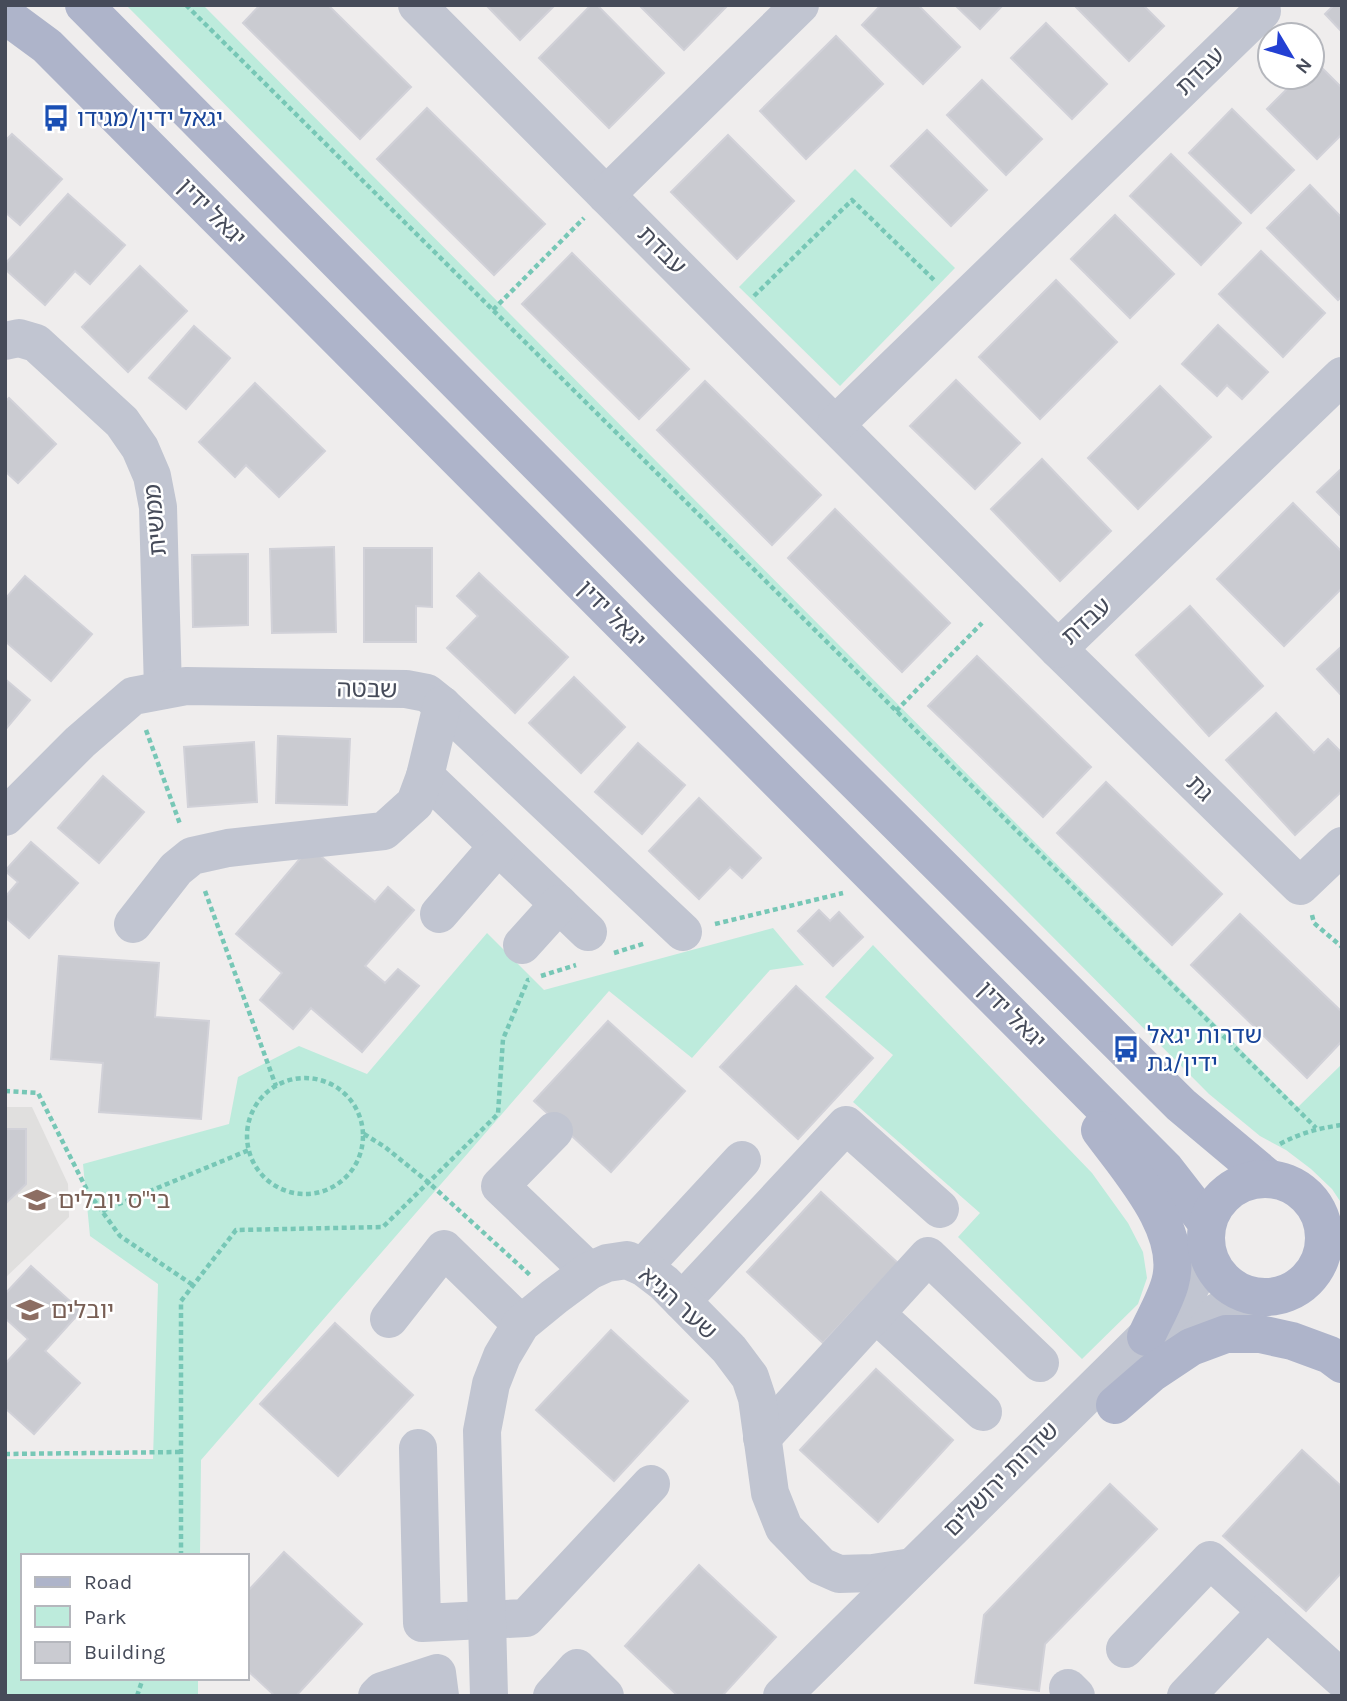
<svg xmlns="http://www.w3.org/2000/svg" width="1347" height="1701" font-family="Karla,'Noto Sans Hebrew',sans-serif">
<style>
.education{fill:#e0dfde}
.green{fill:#bdebdc}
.building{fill:#cacbd1;stroke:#d1d1d8;stroke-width:2}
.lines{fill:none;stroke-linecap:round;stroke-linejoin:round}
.path{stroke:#77c7b6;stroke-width:4.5;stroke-dasharray:5 3.5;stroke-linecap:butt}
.minor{stroke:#c1c5d1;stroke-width:38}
.major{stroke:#aeb4ca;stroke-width:38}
.labels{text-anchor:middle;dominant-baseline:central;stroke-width:5;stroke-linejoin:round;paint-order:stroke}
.street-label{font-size:24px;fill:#464b59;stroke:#fff}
.transit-label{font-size:24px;fill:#164399;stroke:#fff;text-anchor:start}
.education-label{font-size:24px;fill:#785e54;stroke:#fff;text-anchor:start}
</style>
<rect width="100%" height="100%" fill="#efeded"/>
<path class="education" d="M5,1107H32L68,1184L69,1217L5,1278Z"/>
<g class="green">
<path d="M126,5H203L1298,1107L1342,1064V1204L1332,1189L1311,1169L1286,1150L1260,1136L1209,1094Z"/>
<path d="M855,169L955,268L840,386L739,287Z"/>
<path d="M773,928L804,965L770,970L692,1058L609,991L201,1460L200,1556H23V1678H198V1696H5V1459H153L158,1284L90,1236L83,1164L229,1124L238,1077L299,1046L367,1074L487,933L544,990Z"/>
<path d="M873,945L1092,1173L1128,1223L1143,1252L1147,1278L1138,1304L1082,1359L958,1237L980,1213L853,1102L893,1055L825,997Z"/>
</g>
<g class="building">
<path d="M260,5H328L411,87L360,139L243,23Z"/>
<path d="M486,5H555L520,40Z"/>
<path d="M591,5H597L664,73L609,128L539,58Z"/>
<path d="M639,5H728L684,50Z"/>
<path d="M881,5H918L960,47L923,84L862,25Z"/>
<path d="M955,5H1003L980,29Z"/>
<path d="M1074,5H1143L1164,26L1129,61Z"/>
<path d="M1334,5H1342V32L1325,14Z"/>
<path d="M1046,23L1107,84L1072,119L1011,58Z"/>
<path d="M836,36L883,84L806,159L760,111Z"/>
<path d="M1315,61L1342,88V134L1317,159L1267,109L1299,77H1312V64Z"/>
<path d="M982,80L1042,139L1006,175L947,115Z"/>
<path d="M427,108L545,224L494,275L377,159Z"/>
<path d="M1232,109L1294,170L1251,213L1189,153Z"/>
<path d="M927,130L987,190L951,226L891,166Z"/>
<path d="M12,134L62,179L20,225L5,212V141Z"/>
<path d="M728,135L794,201L737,259L671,192Z"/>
<path d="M1171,154L1241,223L1201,265L1130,196Z"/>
<path d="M1310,185L1342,218V296L1338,300L1267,228Z"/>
<path d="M68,194L125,245L90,284L75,271L45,305L5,269V264Z"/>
<path d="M1115,215L1174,274L1130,318L1071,259Z"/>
<path d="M1261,251L1325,313L1283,357L1219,294Z"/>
<path d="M572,253L689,369L639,419L522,304Z"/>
<path d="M140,266L187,311L128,372L82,327Z"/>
<path d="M1056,280L1117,342L1040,419L979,357Z"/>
<path d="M1218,325L1268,372L1242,399L1227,385L1217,396L1182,364Z"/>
<path d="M194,326L230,358L186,409L149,378Z"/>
<path d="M956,380L1020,443L975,489L910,426Z"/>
<path d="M705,381L821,495L772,545L657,430Z"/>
<path d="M255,383L325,451L279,497L246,465L235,477L199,442Z"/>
<path d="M1160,386L1211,437L1138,509L1088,458Z"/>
<path d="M9,398L56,444L18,483L5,471V402Z"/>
<path d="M1042,459L1111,531L1060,581L991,509Z"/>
<path d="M1342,468V517L1317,492Z"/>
<path d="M1293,503L1342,552V588L1284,646L1217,579Z"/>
<path d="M835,509L950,623L902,672L788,558Z"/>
<path d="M334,547L336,632L272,633L270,549Z"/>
<path d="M364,548H432V607L416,606V642H364Z"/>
<path d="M248,554V625L193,627L192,555Z"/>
<path d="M479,573L568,657L515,713L447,648L478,616L457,596Z"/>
<path d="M25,576L92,634L51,681L5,641V599Z"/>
<path d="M1190,606L1263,686L1209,736L1136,655Z"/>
<path d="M1342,646V696L1317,669Z"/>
<path d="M977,656L1091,767L1043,817L928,706Z"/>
<path d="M574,677L625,727L581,773L529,723Z"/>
<path d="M5,679L30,700L5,730Z"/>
<path d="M1276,713L1314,753L1328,739L1342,753V791L1295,835L1226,760Z"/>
<path d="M278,736L350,739L347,805L276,803Z"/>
<path d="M254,742L257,802L188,807L184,747Z"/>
<path d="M638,743L685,785L642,834L595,792Z"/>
<path d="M103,776L144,812L99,863L58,828Z"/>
<path d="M1106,782L1222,894L1172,945L1057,833Z"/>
<path d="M699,798L761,858L742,878L730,867L699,899L649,851Z"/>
<path d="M31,842L78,883L29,938L5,917V897L18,882L5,871Z"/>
<path d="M310,847L375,902L388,887L414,910L365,966L385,983L398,969L419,986L362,1052L311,1008L293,1029L260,1000L282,973L236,934Z"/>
<path d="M819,910L830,921L839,912L863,937L833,966L798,931Z"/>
<path d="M1240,914L1342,1012V1041L1307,1078L1191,965Z"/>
<path d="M59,956L159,963L155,1017L209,1021L201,1119L99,1112L103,1063L51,1059Z"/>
<path d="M796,986L873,1058L798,1139L720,1067Z"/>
<path d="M608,1021L685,1091L611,1172L534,1101Z"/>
<path d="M5,1129H26V1184L5,1204Z"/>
<path d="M821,1192L898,1263L823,1343L747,1272Z"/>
<path d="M31,1266L81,1311L45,1351L80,1383L34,1434L5,1408V1364L28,1339L5,1318V1294Z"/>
<path d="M335,1323L413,1395L338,1476L260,1404Z"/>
<path d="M611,1330L688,1401L614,1481L536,1410Z"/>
<path d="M876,1369L953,1440L878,1522L800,1450Z"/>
<path d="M1302,1450L1342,1487V1572L1306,1611L1223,1536Z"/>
<path d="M1110,1484L1157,1529L1045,1644L1039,1691L975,1683L984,1615Z"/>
<path d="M284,1552L362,1624L296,1696H275L247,1670V1592Z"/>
<path d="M699,1565L776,1637L722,1696H678L625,1646Z"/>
</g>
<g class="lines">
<g class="path">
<path d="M186,5L1316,1128"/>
<path d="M754,296L852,200L936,282"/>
<path d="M493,310L584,218"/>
<path d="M896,711L982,623"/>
<path d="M146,730L180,824"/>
<path d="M205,891L276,1086"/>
<path d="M1312,915L1314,923L1342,947"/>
<path d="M715,924L843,893"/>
<path d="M614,953L646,943"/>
<path d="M541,976L576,965"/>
<circle cx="305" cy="1136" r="58"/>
<path d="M5,1091L38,1093L88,1192L120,1236L193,1285"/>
<path d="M364,1134L385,1147L428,1182L530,1275"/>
<path d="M1280,1144C1300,1133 1319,1128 1342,1125"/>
<path d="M102,1211L249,1150"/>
<path d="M1335,1242L1342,1227"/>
<path d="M5,1454L181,1452"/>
<path d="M181,1556V1301L236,1230L383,1227L498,1114L503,1039L528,980H529"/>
<path d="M137,1696L143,1678"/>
</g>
<g class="minor">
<path d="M417,5L1058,649L1300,886L1342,846"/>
<path d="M606,195L800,5"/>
<path d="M5,341L19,338L36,343L122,422L140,448L152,476L158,507L163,690"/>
<path d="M836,424L1262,11"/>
<path d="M1058,649L1342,376"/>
<path d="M425,776L588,932"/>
<path d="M5,817L80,742L133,696L186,686L406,689L427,693L442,705L683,932"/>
<path d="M439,914L498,846"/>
<path d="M133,924L176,869L192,856L228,848L384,831L415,803L425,776L442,705"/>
<path d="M522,945L559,904"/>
<path d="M554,1131L500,1186L589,1271"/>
<path d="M643,1267L742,1160"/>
<path d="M682,1301L846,1125L940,1209"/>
<path d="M876,1314L983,1412"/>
<path d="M389,1319L444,1249L521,1324"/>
<path d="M1160,1361L1201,1320L1249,1296"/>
<path d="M762,1438L928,1256L1040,1363"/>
<path d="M418,1448L422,1623L526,1618L651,1484"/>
<path d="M1125,1649L1210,1560L1342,1679"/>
<path d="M1068,1688L1076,1696"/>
<path d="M377,1696L382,1691L437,1673L440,1696"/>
<path d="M489,1696L482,1431L491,1384L502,1356L521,1324L554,1297L589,1271L607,1263L627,1260L643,1267L664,1283L729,1349L750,1377L757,1398L770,1493L784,1528L821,1566L839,1574L873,1573L912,1567"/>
<path d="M552,1696L577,1668L605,1696"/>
<path d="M782,1696L1177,1306L1192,1284L1207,1252"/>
<path d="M1186,1696L1267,1611"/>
</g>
<g class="major">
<path d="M84,5L663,590L1181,1105L1268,1178"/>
<path d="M5,15L47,46L1165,1169L1207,1223"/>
<path d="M1100,1130C1129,1170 1185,1230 1170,1283C1165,1301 1154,1319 1146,1337"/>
<circle cx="1265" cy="1238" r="59"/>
<path d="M1115,1405L1152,1373L1191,1347L1226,1334H1260L1292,1341L1330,1355L1342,1364"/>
</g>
</g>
<defs>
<symbol id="bus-bare" viewBox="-9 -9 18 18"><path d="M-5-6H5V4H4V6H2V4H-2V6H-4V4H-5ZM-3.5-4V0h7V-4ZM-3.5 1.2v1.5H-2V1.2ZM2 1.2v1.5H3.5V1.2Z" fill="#1a4fb4" stroke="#fff" stroke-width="2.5" paint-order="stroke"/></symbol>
<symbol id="school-bare" viewBox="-9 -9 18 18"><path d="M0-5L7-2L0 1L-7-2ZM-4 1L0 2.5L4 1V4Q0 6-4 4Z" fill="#8d6e63" stroke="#fff" stroke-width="2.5" paint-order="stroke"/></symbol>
</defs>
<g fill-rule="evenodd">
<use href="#bus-bare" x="37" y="99" width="38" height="38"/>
<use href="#bus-bare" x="1107" y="1030" width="38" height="38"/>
<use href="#school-bare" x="18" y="1181" width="38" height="38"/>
<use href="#school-bare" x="11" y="1291" width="38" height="38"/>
</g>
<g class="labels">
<g class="street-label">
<text transform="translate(1200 71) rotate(-44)">עבדת</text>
<text transform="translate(212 212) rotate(45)">יגאל ידין</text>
<text transform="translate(662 250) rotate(45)">עבדת</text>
<text transform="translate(155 520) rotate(-95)">ממשית</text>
<text transform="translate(612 614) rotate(45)">יגאל ידין</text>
<text transform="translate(1086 621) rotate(-42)">עבדת</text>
<text transform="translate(367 689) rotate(1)">שבטה</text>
<text transform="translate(1200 788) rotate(45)">גת</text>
<text transform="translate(1012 1015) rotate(45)">יגאל ידין</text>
<text transform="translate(678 1303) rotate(42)">שער הגיא</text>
<text transform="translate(1001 1479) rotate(-45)">שדרות ירושלים</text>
</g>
<g class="transit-label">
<text x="77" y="118">יגאל ידין/מגידו</text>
<text x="1147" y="1035">שדרות יגאל<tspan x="1147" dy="28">ידין/גת</tspan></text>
</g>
<g class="education-label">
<text x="58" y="1200">בי"ס יובלים</text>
<text x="51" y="1310">יובלים</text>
</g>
</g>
<rect width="1347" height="1701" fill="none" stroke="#464b59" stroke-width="14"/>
<rect x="21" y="1554" width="228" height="126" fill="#ffffff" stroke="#b5b7bd" stroke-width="2"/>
<rect x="35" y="1577" width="35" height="10" fill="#aeb4ca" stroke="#b5b7bd" stroke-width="2"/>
<text x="84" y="1589" font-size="21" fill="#464b59">Road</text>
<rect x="35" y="1606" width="35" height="21" fill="#bdebdc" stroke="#b5b7bd" stroke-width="2"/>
<text x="84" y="1624" font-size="21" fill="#464b59">Park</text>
<rect x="35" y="1642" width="35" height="21" fill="#cacbd1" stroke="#b5b7bd" stroke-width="2"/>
<text x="84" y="1659" font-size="21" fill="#464b59">Building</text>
<g transform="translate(1291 56) rotate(128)"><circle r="33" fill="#ffffff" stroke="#b5b7bd" stroke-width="2"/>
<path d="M0-5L12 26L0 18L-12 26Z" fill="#2340d3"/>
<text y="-10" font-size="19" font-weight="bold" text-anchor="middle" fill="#464b59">N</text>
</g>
</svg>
